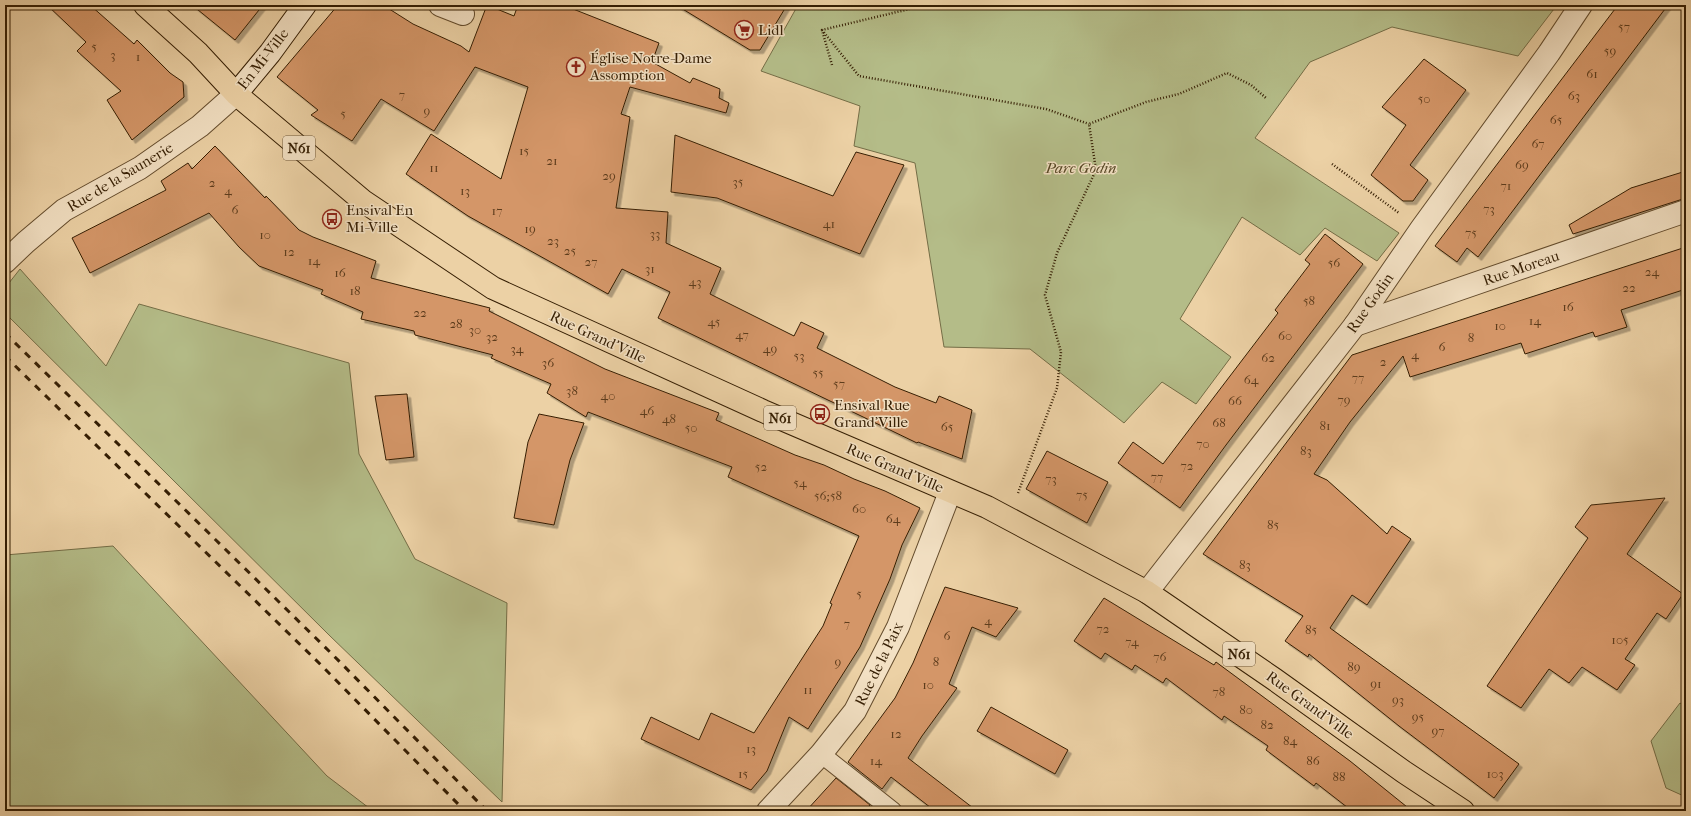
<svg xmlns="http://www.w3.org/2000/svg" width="1691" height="816" font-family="'IM FELL French Canon',serif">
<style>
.green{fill:#b4bc88;stroke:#746d46}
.building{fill:#d49667;stroke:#351e03;filter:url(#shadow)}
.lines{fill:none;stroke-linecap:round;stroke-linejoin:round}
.lane-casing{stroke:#634b2c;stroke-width:19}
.street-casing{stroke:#634b2c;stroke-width:24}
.secondary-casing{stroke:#351e03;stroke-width:24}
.primary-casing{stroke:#351e03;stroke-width:24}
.path{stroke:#351e03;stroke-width:2.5;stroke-dasharray:1 2;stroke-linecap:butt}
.lane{stroke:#f3e1c4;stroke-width:17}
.street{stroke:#f3e1c4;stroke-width:22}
.secondary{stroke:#f3e1c4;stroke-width:22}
.primary{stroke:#ecd1a5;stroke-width:22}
.rail{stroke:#351e03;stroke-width:3;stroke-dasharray:7 7;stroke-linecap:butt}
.labels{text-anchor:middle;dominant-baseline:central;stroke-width:3;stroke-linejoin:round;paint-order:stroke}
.number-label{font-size:13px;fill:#5d3c1c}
.shield{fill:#f3e1c4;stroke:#6e583d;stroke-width:1}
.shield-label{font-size:14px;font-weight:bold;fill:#351e03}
.poi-label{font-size:15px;fill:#351e03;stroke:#f3e1c4;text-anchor:start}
.street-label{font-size:15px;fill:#351e03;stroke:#f3e1c4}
.park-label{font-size:15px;font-style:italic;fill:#554624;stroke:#f3e1c4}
</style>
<defs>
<filter id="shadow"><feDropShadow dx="3.5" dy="3.5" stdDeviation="0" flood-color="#0004"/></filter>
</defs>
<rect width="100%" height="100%" fill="#ecd1a5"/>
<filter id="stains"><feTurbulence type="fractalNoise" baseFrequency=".005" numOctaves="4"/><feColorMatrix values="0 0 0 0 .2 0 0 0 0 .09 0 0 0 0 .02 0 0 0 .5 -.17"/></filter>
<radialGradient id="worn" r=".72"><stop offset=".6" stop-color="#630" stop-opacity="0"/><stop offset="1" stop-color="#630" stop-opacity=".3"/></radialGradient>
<g class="green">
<path d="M798,5H1557L1518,56L1392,27L1310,62L1255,138L1399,233L1377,261L1325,228L1300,255L1242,217L1180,319L1231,357L1196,404L1162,382L1124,423L1030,349L944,347L915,163L854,146L860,106L761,71Z"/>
<path d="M20,269L106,366L139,304L349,363L359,454L415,559L507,603L502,802L329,635L5,313V288Z"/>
<path d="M113,546L327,776L373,811H5V555Z"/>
<path d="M1680,703L1686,707V797L1666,788L1651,741Z"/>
</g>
<g class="building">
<path d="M47,5H90L134,44L137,40L170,73L183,82L184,97L132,140L107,100L121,91L77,51L86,42Z"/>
<path d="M192,5H263L235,40Z"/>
<path d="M338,5H383L413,24L461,46L469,52L487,5L514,16L518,5H563L659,43L652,62L690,83L693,78L720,89L719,98L729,103L726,113L630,87L621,114L630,117L616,208L668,212L666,243L721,268L710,294L794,336L801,322L824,333L817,348L895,387L936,403L939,396L972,410L962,459L918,442L917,443L658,318L670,292L622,269L608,294L468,216L406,174L431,134L501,179L528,87L475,67L434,131L381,99L352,141L311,115L318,110L277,77Z"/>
<path d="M676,5H787L760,50H750Z"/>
<path d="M1618,5H1668L1478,257L1467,248L1457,262L1435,246Z"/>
<path d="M1424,59L1466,90L1410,165L1428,180L1413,201H1403L1371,175L1406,125L1382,107Z"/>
<path d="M675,135L833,196L856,152L904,165L860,254L717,198L671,192Z"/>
<path d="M215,146L265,198L266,196L299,230L313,237L376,261L371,278L490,308L489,311L605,369L719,413L716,420L795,455L824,465L854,479L885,491L920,508L902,545L890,579L860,647L808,729L789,717L767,771L751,790L641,739L651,717L699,740L711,713L754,733L823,626L832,604L830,603L859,536L728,477L732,467L588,412L586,417L547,393L551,384L491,358L493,355L415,335L414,331L361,319L363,312L321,294L323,290L259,266L239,247L209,213L90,273L72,238L166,190L161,181L188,163L192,169Z"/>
<path d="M1686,171V198L1573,234L1569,225L1631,188Z"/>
<path d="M1325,234L1363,264L1226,445L1180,508L1118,463L1133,442L1163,464L1278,313L1275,310L1310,264L1305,260Z"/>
<path d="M1686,247V289L1621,310L1627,327L1595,337L1593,332L1525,354L1521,343L1410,377L1403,356L1350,422L1314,474L1327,480L1387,534L1392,526L1411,539L1367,605L1352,595L1330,628L1519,764L1494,798L1399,726L1309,654L1308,657L1285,641L1303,616L1203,554L1352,355Z"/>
<path d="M407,394L414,457L386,460L375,396Z"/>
<path d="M539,414L584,423L570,460L554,525L514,518L528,442Z"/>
<path d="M1047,451L1108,482L1087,523L1026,489Z"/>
<path d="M1665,498L1627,554L1683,594L1666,619L1657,613L1625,659L1635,665L1617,690L1582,667L1569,683L1549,669L1521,708L1487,686L1588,538L1575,527L1591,505Z"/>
<path d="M945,587L1018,608L996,637L972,627L949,684L957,688L922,736L908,758L977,811H935L891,777L882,789L848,762L895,698L913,663Z"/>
<path d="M1104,598L1214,665L1216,662L1350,761L1412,811H1352L1316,783L1314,786L1266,750L1268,746L1224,716L1222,720L1166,678L1163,683L1135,665L1132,670L1105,653L1101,659L1074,641Z"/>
<path d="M991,707L1068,750L1055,774L977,731Z"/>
<path d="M836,778L870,805L865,811H806Z"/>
</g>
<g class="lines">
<defs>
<path id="lane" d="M821,754L893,811"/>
<g id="street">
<path d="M440,5L463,14"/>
<path d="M5,262L26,242L64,210L140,168L200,126L236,94"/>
<path d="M1355,325L1686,211"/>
<path d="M1147,592L1355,325L1421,229L1549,53L1581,5"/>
<path d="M768,811L821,754L855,711L898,627L950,492"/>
</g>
<path id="secondary" d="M236,94L270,53L305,5"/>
<path id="primary" d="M145,5L198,53L236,94L363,201L493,288L763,411L987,507L1066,549L1147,592L1274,679L1404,772L1463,811"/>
</defs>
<use href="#lane" class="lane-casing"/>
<use href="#street" class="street-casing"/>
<use href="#secondary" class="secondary-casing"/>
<use href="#primary" class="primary-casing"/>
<g class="path">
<path d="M822,30L859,76L1046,109L1089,124"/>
<path d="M832,65L822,30L926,5"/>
<path d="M1332,164L1399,213"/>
<path d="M1018,493L1057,388L1061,352L1045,295L1057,253L1096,170L1089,124L1146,102L1179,94L1227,73L1251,85L1266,98"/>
</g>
<use href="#lane" class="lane"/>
<use href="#street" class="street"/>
<use href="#secondary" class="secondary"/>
<use href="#primary" class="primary"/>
<g class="rail">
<path d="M5,333L331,653L486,810"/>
<path d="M5,356L320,664L465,811"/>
</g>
</g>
<defs>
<symbol id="supermarket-ring" viewBox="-11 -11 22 22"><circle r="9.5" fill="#f3e1c4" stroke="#8f2418" stroke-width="1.5"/><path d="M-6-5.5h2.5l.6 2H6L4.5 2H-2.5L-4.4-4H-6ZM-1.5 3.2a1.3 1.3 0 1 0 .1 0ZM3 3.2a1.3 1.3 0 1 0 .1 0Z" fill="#8f2418"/></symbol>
<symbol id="church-ring" viewBox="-11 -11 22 22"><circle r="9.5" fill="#f3e1c4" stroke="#8f2418" stroke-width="1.5"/><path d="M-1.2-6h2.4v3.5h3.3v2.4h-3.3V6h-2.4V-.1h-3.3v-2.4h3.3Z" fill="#8f2418"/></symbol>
<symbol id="bus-ring" viewBox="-11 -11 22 22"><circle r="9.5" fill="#f3e1c4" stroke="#8f2418" stroke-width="1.5"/><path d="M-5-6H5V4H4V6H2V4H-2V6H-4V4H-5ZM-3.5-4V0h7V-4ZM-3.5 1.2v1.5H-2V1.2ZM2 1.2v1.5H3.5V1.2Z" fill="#8f2418"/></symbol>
</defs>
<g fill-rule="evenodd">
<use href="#supermarket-ring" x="733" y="19" width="22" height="22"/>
<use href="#church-ring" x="565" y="56" width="22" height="22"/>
<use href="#bus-ring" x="321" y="208" width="22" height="22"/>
<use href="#bus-ring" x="809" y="403" width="22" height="22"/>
</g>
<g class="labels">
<g class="number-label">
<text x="1624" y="26">57</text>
<text x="94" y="46">5</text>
<text x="1610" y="50">59</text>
<text x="113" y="54">3</text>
<text x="138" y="56">1</text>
<text x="1592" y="73">61</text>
<text x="402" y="94">7</text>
<text x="1574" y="95">63</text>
<text x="1424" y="98">50</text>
<text x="427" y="110">9</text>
<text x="343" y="113">5</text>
<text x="1556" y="119">65</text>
<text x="1538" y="143">67</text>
<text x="524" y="150">15</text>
<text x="552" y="160">21</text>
<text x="1522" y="164">69</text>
<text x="434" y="167">11</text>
<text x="609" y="175">29</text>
<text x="738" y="181">35</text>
<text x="212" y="182">2</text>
<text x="1506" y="185">71</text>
<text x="228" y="190">4</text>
<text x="465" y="190">13</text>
<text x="1489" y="208">73</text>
<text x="235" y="209">6</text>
<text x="497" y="210">17</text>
<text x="829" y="223">41</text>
<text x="530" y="228">19</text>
<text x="1471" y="232">75</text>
<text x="655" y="233">33</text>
<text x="265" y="234">10</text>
<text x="553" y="240">23</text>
<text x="570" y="250">25</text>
<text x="289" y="251">12</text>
<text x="314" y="260">14</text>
<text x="591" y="261">27</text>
<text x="1334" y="262">56</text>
<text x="650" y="268">31</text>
<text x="1652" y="271">24</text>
<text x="340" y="272">16</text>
<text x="695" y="281">43</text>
<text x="1629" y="287">22</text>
<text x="355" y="290">18</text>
<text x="1309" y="300">58</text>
<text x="1568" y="306">16</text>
<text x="420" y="312">22</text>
<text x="1535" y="320">14</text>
<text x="714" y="321">45</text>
<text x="456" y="323">28</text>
<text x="1500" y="325">10</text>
<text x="475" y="329">30</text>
<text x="742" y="334">47</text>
<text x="1285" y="335">60</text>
<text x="492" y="336">32</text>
<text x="1471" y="337">8</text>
<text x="1442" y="346">6</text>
<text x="517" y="348">34</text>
<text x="770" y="348">49</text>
<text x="1415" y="354">4</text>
<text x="799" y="355">53</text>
<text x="1268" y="357">62</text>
<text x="1383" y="361">2</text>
<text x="548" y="362">36</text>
<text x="818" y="372">55</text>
<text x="1358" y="377">77</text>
<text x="1251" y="379">64</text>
<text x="839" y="383">57</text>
<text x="572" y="390">38</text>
<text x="608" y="395">40</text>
<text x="1344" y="399">79</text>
<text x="1235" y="400">66</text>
<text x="647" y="410">46</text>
<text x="669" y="418">48</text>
<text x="1219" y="422">68</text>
<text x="1325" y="425">81</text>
<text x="947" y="426">65</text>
<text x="691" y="427">50</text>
<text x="1203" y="443">70</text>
<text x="1306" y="450">83</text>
<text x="1187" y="465">72</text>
<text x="761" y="466">52</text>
<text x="1157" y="476">77</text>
<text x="1051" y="478">73</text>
<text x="800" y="482">54</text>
<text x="1082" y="494">75</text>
<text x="828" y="495">56;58</text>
<text x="859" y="508">60</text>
<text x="893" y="518">64</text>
<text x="1273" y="524">85</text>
<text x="1245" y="564">83</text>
<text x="859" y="593">5</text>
<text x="988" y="620">4</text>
<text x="847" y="623">7</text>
<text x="1103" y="628">72</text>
<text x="1311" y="629">85</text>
<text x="947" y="635">6</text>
<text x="1620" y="639">105</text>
<text x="1132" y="641">74</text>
<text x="1160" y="656">76</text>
<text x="838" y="661">9</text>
<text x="936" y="661">8</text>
<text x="1354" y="666">89</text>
<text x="1376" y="683">91</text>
<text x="928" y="684">10</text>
<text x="808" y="689">11</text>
<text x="1219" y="691">78</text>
<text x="1398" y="699">93</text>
<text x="1246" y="709">80</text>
<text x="1418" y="716">95</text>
<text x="1267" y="724">82</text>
<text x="1438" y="730">97</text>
<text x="896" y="733">12</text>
<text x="1290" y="740">84</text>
<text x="751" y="748">13</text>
<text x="876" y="760">14</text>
<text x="1313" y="760">86</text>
<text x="743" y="773">15</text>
<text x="1495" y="773">103</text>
<text x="1339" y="776">88</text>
</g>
<g class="shield">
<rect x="283" y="136" width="32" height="24" rx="3"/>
<rect x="764" y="406" width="32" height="24" rx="3"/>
<rect x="1223" y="642" width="32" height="24" rx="3"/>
</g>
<g class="shield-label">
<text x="299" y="148">N61</text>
<text x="780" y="418">N61</text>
<text x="1239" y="654">N61</text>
</g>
<g class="poi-label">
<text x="758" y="30">Lidl</text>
<text x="590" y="58">Église Notre-Dame<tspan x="590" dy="17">Assomption</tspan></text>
<text x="346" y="210">Ensival En<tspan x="346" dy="17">Mi-Ville</tspan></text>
<text x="834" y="405">Ensival Rue<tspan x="834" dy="17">Grand'Ville</tspan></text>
</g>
<g class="street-label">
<text transform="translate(263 59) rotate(-52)">En Mi-Ville</text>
<text transform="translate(120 177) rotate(-31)">Rue de la Saunerie</text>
<text transform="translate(1521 268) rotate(-19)">Rue Moreau</text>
<text transform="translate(1370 303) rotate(-55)">Rue Godin</text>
<text transform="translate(598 337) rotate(25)">Rue Grand'Ville</text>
<text transform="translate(895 468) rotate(23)">Rue Grand'Ville</text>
<text transform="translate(879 664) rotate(-64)">Rue de la Paix</text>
<text transform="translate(1310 705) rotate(36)">Rue Grand'Ville</text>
</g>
<g class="park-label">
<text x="1081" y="168">Parc Godin</text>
</g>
</g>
<rect width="1691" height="816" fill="none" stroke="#ecd1a5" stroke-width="20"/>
<rect x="6" y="6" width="1679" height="804" fill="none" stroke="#351e03" stroke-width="2"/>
<rect x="10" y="10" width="1671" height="796" fill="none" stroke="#351e03"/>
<rect width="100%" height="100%" filter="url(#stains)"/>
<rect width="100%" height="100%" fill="url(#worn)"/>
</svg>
